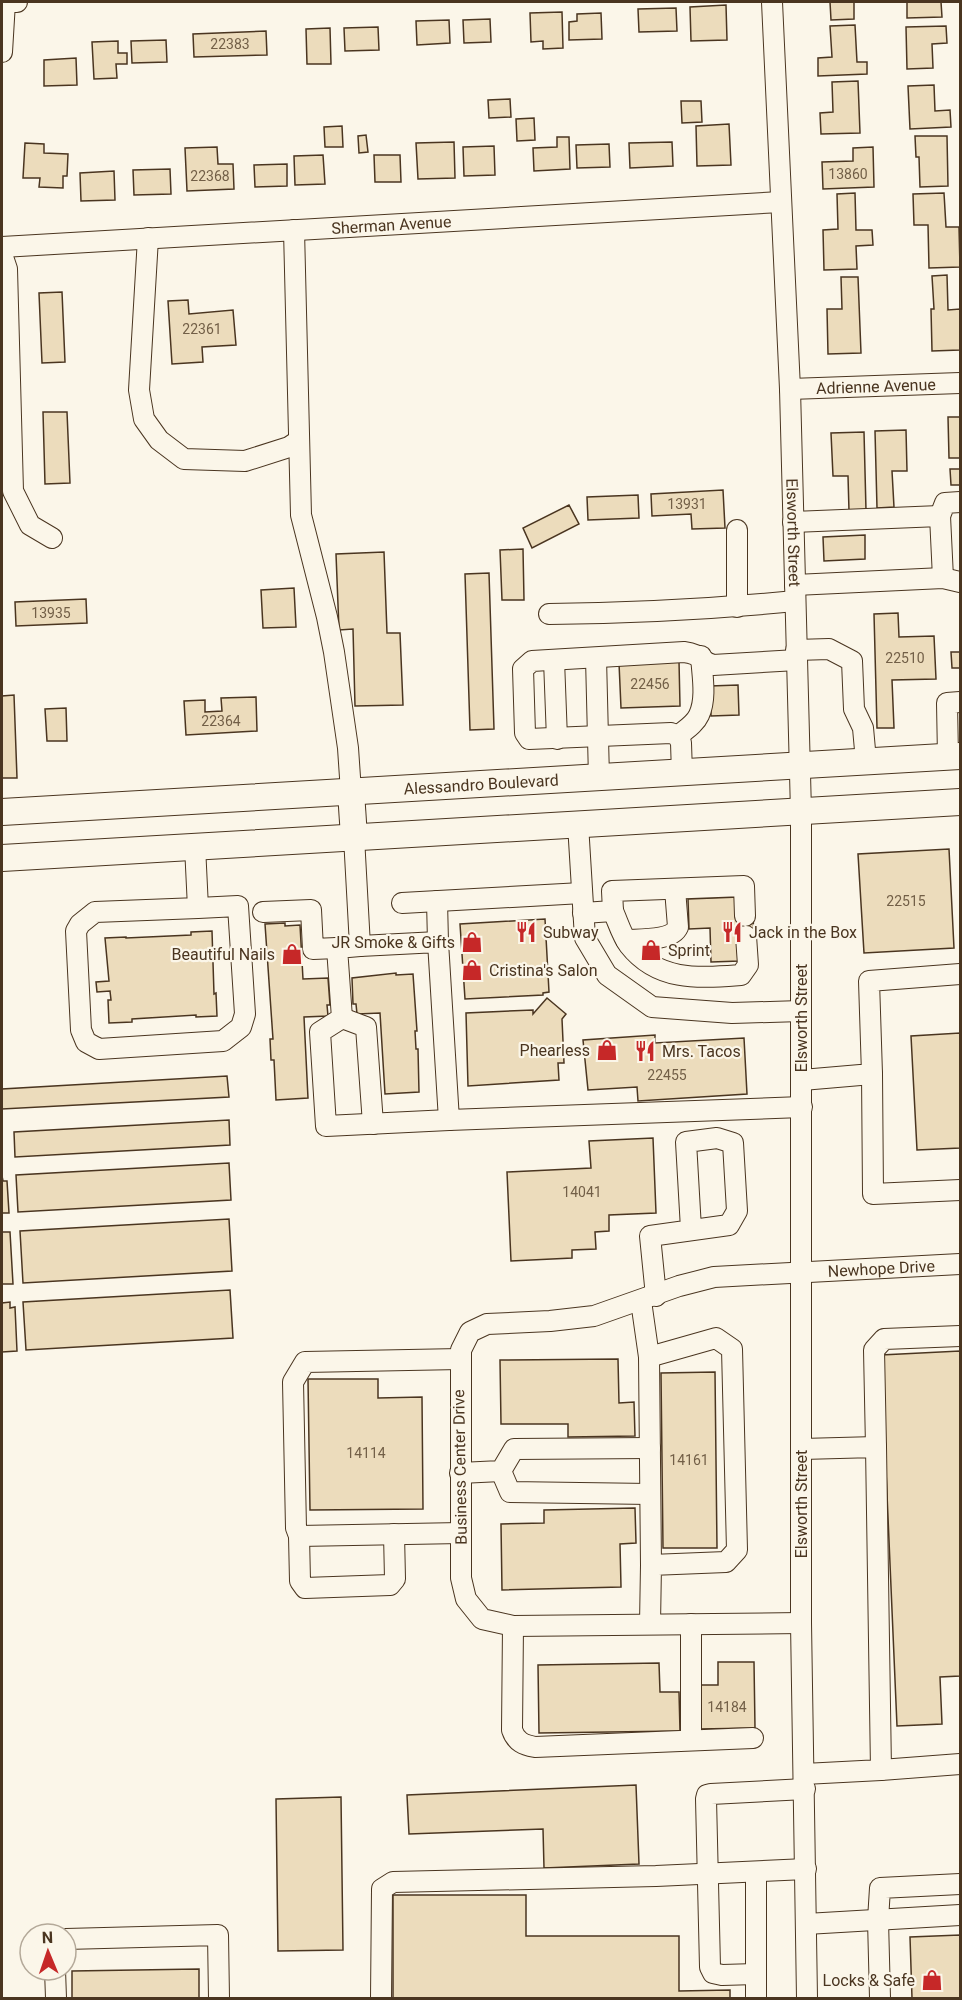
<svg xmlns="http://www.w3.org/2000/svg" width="962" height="2000" font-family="Roboto,sans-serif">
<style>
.building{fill:#ecdcbc;stroke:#4a3520;stroke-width:1.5}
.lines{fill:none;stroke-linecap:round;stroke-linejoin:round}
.minor-casing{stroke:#4a3520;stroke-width:22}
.major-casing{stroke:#4a3520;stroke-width:28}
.minor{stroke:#fbf6e9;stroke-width:20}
.major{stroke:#fbf6e9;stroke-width:26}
.labels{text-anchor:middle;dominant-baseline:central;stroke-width:4.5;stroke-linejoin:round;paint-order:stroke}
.number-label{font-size:14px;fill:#725f47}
.street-label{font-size:16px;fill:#4a3520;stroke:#fbf6e9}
.poi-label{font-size:16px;fill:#4a3520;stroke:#fbf6e9;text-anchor:start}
</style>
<rect width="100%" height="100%" fill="#fbf6e9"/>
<g class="building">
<path d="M830,2H854V19L831,20Z"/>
<path d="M907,2H941L942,17L907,18Z"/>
<path d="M726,5L727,40L691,41L690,7Z"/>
<path d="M676,8L677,31L639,32L638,9Z"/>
<path d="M562,12L563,48L543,49V41L531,42L530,13Z"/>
<path d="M601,13L602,39L569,40V22L577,21V14Z"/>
<path d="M490,19L491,42L464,43L463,20Z"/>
<path d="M449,20L450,43L417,45L416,21Z"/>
<path d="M855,25L857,62H867V74L818,76V58L832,57L830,26Z"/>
<path d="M946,26L947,43L932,44L933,68L907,69L906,27Z"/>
<path d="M378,27L379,50L345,51L344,28Z"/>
<path d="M330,28L331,64H307L306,29Z"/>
<path d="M266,31L267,55L194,57L193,34Z"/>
<path d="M166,40L167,62L132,63L131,41Z"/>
<path d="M118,41V53H127V64H116L117,78L94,79L92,42Z"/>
<path d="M76,58L77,85L44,86V60Z"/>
<path d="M858,81L860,133L821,134L820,113L833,112L832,82Z"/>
<path d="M934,85L935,111L950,110L951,127L910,129L908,86Z"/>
<path d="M510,99L511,117L489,118L488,100Z"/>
<path d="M681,101H701L702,122L682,123Z"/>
<path d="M534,118L535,140L517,141L516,119Z"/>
<path d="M729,124L731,165L697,166L696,126Z"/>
<path d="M342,126L343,147H325L324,127Z"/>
<path d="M366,135L368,152L359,153L358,136Z"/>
<path d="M915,136H947L948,186L920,187L919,157H916Z"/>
<path d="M557,137H569L570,169L534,171L533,148L557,147Z"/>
<path d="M454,142L455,178L418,179L416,143Z"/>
<path d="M672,142L673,166L630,168L629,143Z"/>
<path d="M25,143L44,144V153L68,154L67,176H63V188L39,187L40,178H23Z"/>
<path d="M609,144L610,167L577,168L576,145Z"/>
<path d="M494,146L495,175L464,176L463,147Z"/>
<path d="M217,147L218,164H233L234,189L187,191L185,148Z"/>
<path d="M873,147L874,187L823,189L822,162L853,161V148Z"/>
<path d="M323,155L325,184L295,185L294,156Z"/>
<path d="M374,155H400L401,182H375Z"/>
<path d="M287,164V186L255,187L254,165Z"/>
<path d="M170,169L171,194L134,195L133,170Z"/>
<path d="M114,171L115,200L81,201L80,173Z"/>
<path d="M855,193L856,230H872L873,245L856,246L857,269L824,270L823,230L838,229L837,194Z"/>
<path d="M944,193L946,227H959L960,267L929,268L928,225H914L913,194Z"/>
<path d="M947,275L948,310L960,309V350L932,351L931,309H934L932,276Z"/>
<path d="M841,277H858L861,353L828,354L827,309H842Z"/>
<path d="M62,292L65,362L42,363L39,293Z"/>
<path d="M188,300L189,314L233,310L236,345L202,347L203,362L172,364L168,301Z"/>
<path d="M43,412H67L70,483L45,484Z"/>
<path d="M948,417H960V458H949Z"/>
<path d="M906,430L907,471H892L894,507L877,508L875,431Z"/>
<path d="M864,432L866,510L849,511L848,476H833L831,433Z"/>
<path d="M950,469H960V485H951Z"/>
<path d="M723,490L725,528L692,529L691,514L652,516L651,494Z"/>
<path d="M638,495L639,518L588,520L587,497Z"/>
<path d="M569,505L579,524L532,548L523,528Z"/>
<path d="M865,535V559L824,561L823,537Z"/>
<path d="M523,549L524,600H502L500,550Z"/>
<path d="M384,552L387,633H400L403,705L355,706L353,629L339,630L336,554Z"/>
<path d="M489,573L494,729L470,730L465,574Z"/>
<path d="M294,588L296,627L263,628L261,590Z"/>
<path d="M86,599L87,623L16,626L15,602Z"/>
<path d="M898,613L899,637L934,636L936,679L892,680L894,728H877L874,614Z"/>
<path d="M951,652H960V668H952Z"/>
<path d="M679,661L680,706L621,708L619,663Z"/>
<path d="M738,685L739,715L711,716L710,686Z"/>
<path d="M14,695L17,778H2V696Z"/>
<path d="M256,697L257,731L186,735L184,701L205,700V712L222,711L221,698Z"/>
<path d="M66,708L67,741H47L45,709Z"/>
<path d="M949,849L954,948L864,953L858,854Z"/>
<path d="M739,897L753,917L754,935L740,961L711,962L710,928L689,929L688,899Z"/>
<path d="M545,919L549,992L543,993V995L465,999L460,924Z"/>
<path d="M285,923V926L300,925L303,979L328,978L330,1005H327L328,1016L304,1017L308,1098L276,1100L274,1060H271L270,1039H273L265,924Z"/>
<path d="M212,931L214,994L216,993L217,1016L196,1017V1015L132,1019V1022L109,1023L108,1000H111L110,991L97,992L96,982L109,981L105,938L126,937V938L191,935V932Z"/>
<path d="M396,973V975L413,974L417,1031H415L416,1049H418L419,1092L385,1094L380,1013L357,1014L356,1004H353L352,978Z"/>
<path d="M547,998L566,1014L562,1019L564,1063H558L559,1080L468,1086L466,1013L533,1010V1014Z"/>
<path d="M960,1033V1148L917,1150L911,1036Z"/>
<path d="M655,1035V1043L744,1038L747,1094L638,1101L637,1087L588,1090L583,1040Z"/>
<path d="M227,1076L229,1097L2,1109V1089Z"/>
<path d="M229,1120L230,1145L15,1157L14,1132Z"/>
<path d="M653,1138L656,1213L609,1215V1231L595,1232L596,1249L572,1250V1258L511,1261L507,1172L591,1168L589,1141Z"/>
<path d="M229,1163L231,1200L18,1212L16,1175Z"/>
<path d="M2,1176L3,1181H7L9,1213H2Z"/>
<path d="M229,1219L232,1271L23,1283L20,1231Z"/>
<path d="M2,1232H10L13,1284H2Z"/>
<path d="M230,1290L233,1338L26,1350L23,1302Z"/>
<path d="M10,1302V1308L15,1307L17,1351L2,1352V1303Z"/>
<path d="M960,1351V1676L940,1677L942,1724L897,1726L881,1355Z"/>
<path d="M618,1359L619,1403L634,1402L635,1436L568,1437V1424H501L500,1360Z"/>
<path d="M715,1372L717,1548H663L661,1373Z"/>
<path d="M308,1379H378V1398L422,1397L423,1509L310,1510Z"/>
<path d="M635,1508L636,1543L620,1544L621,1587L502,1590L501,1524L544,1523V1510Z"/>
<path d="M718,1662H754L755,1728L699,1729V1685H718Z"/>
<path d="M659,1663L660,1692H679L680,1731L539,1733L538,1665Z"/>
<path d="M636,1785L639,1864L544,1868L543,1829L409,1834L407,1795Z"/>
<path d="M341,1797L343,1950L278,1951L276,1799Z"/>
<path d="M393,1895H526V1936H679V1991L730,1990V1998H393Z"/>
<path d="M960,1935V1998H912L910,1937Z"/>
<path d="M199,1969V1998H72V1971Z"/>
</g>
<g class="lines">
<defs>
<g id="minor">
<path id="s1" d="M772,2L790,389L801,812V1623L807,1998"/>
<path d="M2,52L5,2H17"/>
<path d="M294,230L301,515L327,617L334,652L348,748L351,792"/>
<path d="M148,238L139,390L144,419L159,440L184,459L245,461L289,447L298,441"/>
<path id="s2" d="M2,247L781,202"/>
<path d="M2,254L7,269L13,491L30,525L52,538"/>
<path id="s3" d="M790,389L960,383"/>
<path d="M940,516L945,503L960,502"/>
<path d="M793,522L940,516L943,578"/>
<path d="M737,530V607"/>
<path d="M795,585L943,578L960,582"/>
<path d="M549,614C632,613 714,609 795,601"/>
<path d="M796,650L829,649L852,661L854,709L863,728L866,761"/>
<path d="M596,658L599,778"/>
<path d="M554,660L557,739"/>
<path d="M678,736C685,730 695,724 699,715C707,698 702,674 701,656"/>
<path d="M948,757L947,703L960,702"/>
<path d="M682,773L681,743L678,736L671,733L529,739L525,733L523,669L532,661L684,652C701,654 700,661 713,665L797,660"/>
<path d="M578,824L585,938L607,975L652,1007L732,1013L801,1011"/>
<path d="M354,837L360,946L438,942L449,1120L802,1107"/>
<path d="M195,846L198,908L238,906L245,1014L241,1027L223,1041L99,1049L86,1042L81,1030L76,931L80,924L95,912L198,908"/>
<path d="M437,901L438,942"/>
<path d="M402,903L582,893"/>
<path d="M613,911C618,922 622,936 629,945C658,982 699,978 741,975L748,965L746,936"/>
<path d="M263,912L311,910L313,949L337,948"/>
<path d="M583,913L613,911L612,891L744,886L745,916"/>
<path d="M626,940C640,939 672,941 678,927L675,889"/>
<path d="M360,946L337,948L342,1018L320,1032L326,1126L449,1120"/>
<path d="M342,1018L366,1027L373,1124"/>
<path d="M872,1074L873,1194L960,1190"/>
<path d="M802,1080L872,1074L869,981L960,974"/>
<path d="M656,1296L650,1236L729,1225L737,1211L733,1143L717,1138L686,1142L691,1229"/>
<path d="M641,1301L649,1357L716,1338L732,1349L737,1550L726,1562L651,1565L650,1624"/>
<path d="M649,1357L651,1565"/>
<path d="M460,1359L305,1362L293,1382L296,1528L299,1536L461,1533"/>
<path d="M876,1447L874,1350L884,1339L960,1336"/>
<path d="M802,1449L876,1447L881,1770L804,1774"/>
<path d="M501,1471L510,1492L650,1494"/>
<path d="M460,1473L501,1471L514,1449L650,1448"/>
<path d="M299,1536L300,1581L305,1588L390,1585L395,1579L394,1534"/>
<path id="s4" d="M801,1623L513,1626L482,1619L466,1599L461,1578V1350L470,1332L487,1324L550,1321L594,1316L679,1286L714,1277L960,1264"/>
<path d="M691,1624V1740"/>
<path d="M513,1626L512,1730C516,1742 524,1745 535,1747L753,1738"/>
<path d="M881,1770L960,1764"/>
<path d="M756,1872V1998"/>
<path d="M806,1924L960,1915"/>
<path d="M66,1939L218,1935L219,1998"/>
<path d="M55,1970L56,1998"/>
<path d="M756,1974L722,1975L713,1973L710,1967L706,1799L707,1795L711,1794L805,1789"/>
<path d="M381,1998L382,1889L393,1882L656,1876L806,1869"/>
<path d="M880,1998L878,1920L880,1888L960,1884"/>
</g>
<g id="major">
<path d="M351,792L354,837"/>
<path id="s5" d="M2,812L960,756"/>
<path d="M2,858L960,802"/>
</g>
</defs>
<use href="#minor" class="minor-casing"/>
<use href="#major" class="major-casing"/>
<use href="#minor" class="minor"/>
<use href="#major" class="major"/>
</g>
<defs>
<symbol id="restaurant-bare" viewBox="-9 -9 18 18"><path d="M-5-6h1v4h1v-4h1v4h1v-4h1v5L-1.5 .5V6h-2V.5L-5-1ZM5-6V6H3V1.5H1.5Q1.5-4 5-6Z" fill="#c62828" stroke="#fbf6e9" stroke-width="2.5" paint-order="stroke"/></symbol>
<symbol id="shop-bare" viewBox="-9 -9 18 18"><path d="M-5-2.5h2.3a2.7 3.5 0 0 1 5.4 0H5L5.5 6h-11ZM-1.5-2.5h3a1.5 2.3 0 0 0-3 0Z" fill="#c62828" stroke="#fbf6e9" stroke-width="2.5" paint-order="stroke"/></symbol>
</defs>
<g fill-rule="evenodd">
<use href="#restaurant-bare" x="511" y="917" width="30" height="30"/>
<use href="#restaurant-bare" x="717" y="917" width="30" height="30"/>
<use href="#shop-bare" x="457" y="927" width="30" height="30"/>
<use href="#shop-bare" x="636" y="935" width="30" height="30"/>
<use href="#shop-bare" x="277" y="939" width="30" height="30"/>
<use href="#shop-bare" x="457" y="955" width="30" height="30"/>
<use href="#shop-bare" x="592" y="1035" width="30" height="30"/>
<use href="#restaurant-bare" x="630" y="1036" width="30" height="30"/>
<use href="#shop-bare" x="917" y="1965" width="30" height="30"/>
</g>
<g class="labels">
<g class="number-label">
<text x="230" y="44">22383</text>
<text x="848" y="174">13860</text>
<text x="210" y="176">22368</text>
<text x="202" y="329">22361</text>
<text x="687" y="504">13931</text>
<text x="51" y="613">13935</text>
<text x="905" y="658">22510</text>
<text x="650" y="684">22456</text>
<text x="221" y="721">22364</text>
<text x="906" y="901">22515</text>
<text x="667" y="1075">22455</text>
<text x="582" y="1192">14041</text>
<text x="366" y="1453">14114</text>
<text x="689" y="1460">14161</text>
<text x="727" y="1707">14184</text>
</g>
<g class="street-label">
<text stroke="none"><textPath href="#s2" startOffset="390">Sherman Avenue</textPath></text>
<text stroke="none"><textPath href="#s3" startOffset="86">Adrienne Avenue</textPath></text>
<text stroke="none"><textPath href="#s1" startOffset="531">Elsworth Street</textPath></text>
<text stroke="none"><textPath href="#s5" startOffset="480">Alessandro Boulevard</textPath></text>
<text transform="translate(801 1018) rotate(-90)">Elsworth Street</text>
<text stroke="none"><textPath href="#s4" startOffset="1035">Newhope Drive</textPath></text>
<text transform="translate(460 1467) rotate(-91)">Business Center Drive</text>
<text transform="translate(801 1504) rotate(-90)">Elsworth Street</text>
</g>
<g class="poi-label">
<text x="543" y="932">Subway</text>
<text x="749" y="932">Jack in the Box</text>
<text x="455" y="942" text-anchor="end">JR Smoke &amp; Gifts</text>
<text x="668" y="950">Sprint</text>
<text x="275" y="954" text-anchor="end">Beautiful Nails</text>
<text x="489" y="970">Cristina's Salon</text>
<text x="590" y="1050" text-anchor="end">Phearless</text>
<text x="662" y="1051">Mrs. Tacos</text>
<text x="915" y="1980" text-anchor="end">Locks &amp; Safe</text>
</g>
</g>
<rect width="962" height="2000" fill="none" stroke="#4a3520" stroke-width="6"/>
<g transform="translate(48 1952) rotate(358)"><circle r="28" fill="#fbf6e9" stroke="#b4a999" stroke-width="1.5"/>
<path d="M0-4.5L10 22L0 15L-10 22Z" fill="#c62828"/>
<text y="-9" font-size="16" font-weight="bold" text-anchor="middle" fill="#4a3520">N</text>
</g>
</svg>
